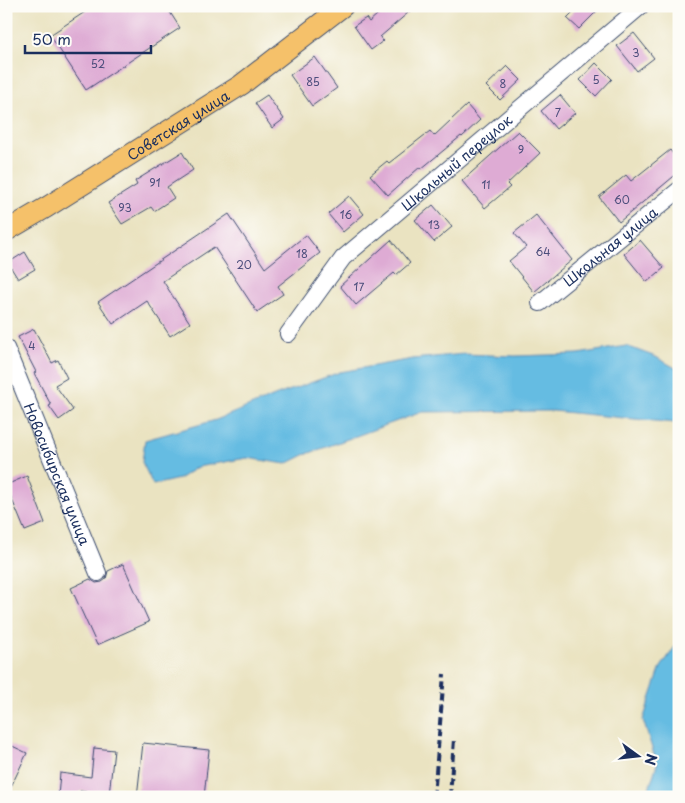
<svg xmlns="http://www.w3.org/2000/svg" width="685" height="803" font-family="'Playpen Sans',sans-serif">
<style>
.water{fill:#65bce2;stroke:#4076a0}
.building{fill:#deabd4}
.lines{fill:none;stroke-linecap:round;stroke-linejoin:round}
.minor-casing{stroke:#3a4a6d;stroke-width:18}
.major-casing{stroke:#3a4a6d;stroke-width:22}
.minor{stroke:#fff;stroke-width:16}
.major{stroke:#f5c16b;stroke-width:20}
.rail{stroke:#1b2f5e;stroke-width:4;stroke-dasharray:8 4;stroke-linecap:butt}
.labels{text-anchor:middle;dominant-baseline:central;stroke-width:4;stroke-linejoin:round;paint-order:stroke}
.number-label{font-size:11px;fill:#4c4e7c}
.street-label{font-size:14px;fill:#1b2f5e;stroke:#fdfcf7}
</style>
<rect width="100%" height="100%" fill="#fdfcf7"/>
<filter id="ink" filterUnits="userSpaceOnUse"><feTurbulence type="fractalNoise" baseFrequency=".02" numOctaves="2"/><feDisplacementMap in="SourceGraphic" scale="10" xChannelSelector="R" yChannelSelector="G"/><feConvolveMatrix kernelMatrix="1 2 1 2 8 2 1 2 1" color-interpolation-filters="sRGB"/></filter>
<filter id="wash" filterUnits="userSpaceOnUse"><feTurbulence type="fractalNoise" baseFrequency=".0096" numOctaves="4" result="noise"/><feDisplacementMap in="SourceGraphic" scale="20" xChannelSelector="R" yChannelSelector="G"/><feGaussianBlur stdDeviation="1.12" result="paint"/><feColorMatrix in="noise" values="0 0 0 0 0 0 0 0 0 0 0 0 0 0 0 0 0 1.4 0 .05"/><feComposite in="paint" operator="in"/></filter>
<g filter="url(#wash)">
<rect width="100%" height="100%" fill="#eae3c1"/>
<g class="water">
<path d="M626,346L656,357L679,370V426L675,423L553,411L422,412L304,455L286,464L247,458L197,467L179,479L153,485L142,462L145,440L216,420L277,395L340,372L413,359L464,354L515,356L578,354Z"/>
<path d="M679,641V797H643L648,792L657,764L643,720L661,667Z"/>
</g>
<g id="blocks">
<g class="building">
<path d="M94,6H166L180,28L86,90L50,35Z"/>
<path d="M387,6H416L380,37L383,41L371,50L354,26L366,18L369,22Z"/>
<path d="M579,6H602L579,29L567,18Z"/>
<path d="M634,33L654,58L637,71L617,46Z"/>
<path d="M315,57L337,88L312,106L290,75Z"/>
<path d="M596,63L612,79L596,96L580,80Z"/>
<path d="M507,66L521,80L500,100L486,86Z"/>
<path d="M267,95L284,119L272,128L255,103Z"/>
<path d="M560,95L575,113L556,129L541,111Z"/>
<path d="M467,105L480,120L462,137L461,136L421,169L420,167L388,195L370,175L387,161L389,163L430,131L434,136Z"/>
<path d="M518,131L540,153L507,184L510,187L485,208L462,181Z"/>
<path d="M670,150L679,161V172L619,222L599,197L626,175L631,181Z"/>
<path d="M182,152L193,170L167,187L174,198L154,211L151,207L122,224L108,203L137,185L135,181Z"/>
<path d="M349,196L364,214L343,232L328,214Z"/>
<path d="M433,205L452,227L434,242L415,220Z"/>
<path d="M229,214L265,268L306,235L320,253L278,286L283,294L257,312L214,247L163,281L190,323L170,336L147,301L113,324L98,302Z"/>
<path d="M536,215L572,260L534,292L509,261L526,247L514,233Z"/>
<path d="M391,240L410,263L396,275L394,273L356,305L340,286Z"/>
<path d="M640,240L664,268L647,282L624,254Z"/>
<path d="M25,252L35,269L18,279L8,263Z"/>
<path d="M34,329L52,363L58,360L67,378L55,385L73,410L59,420L49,406L51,405L34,373L36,372L18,337Z"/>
<path d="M27,476L45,523L25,531L6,485Z"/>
<path d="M123,564L149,622L97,645L71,588L90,579L96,583L102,582L106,579L108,571Z"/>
<path d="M6,743L27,753L6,797Z"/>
<path d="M143,743L209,750L204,797H137Z"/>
<path d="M94,748L114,750L109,795L80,791L79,797H58L60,773L91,777Z"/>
</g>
</g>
</g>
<g filter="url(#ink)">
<use href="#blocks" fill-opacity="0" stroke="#3a4a6d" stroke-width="1"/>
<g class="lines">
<defs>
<g id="minor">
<path id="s1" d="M540,303L679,190"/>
<path id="s2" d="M288,334L343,258L641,6"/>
<path id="s3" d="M6,348L98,573"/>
</g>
<g id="major">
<path id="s4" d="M6,231L47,207L241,85L343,6"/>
</g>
</defs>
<use href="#minor" class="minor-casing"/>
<use href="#major" class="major-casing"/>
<use href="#minor" class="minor"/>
<use href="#major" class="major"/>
<g class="rail">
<path d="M434,797L444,674"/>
<path d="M450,797L454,739"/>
</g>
</g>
</g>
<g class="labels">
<g class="number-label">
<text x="636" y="52">3</text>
<text x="98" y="63">52</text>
<text x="596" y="79">5</text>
<text x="313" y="81">85</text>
<text x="503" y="83">8</text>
<text x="558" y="112">7</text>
<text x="521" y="149">9</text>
<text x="155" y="182">91</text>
<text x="486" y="184">11</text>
<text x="622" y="199">60</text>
<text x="125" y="207">93</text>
<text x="346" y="214">16</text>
<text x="434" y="224">13</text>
<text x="543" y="251">64</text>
<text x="302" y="253">18</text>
<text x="244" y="264">20</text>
<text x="359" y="286">17</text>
<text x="32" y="345">4</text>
</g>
<g class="street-label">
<text stroke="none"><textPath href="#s4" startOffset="202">Советская улица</textPath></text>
<text stroke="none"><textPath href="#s2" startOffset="242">Школьный переулок</textPath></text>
<text stroke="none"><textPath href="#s1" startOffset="90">Школьная улица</textPath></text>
<text stroke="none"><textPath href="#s3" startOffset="136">Новосибирская улица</textPath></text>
</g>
</g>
<rect width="685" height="803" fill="none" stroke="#fdfcf7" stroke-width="25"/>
<g transform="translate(638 756) rotate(105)" stroke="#fdfcf7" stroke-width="4" paint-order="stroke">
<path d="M0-4L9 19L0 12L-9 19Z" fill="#1b2f5e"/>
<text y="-8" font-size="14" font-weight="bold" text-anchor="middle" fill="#1b2f5e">N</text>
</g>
<path d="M25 45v8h126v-8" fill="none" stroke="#1b2f5e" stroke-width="2.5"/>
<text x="32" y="45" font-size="15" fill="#1b2f5e" stroke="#fdfcf7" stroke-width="4" paint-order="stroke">50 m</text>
</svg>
